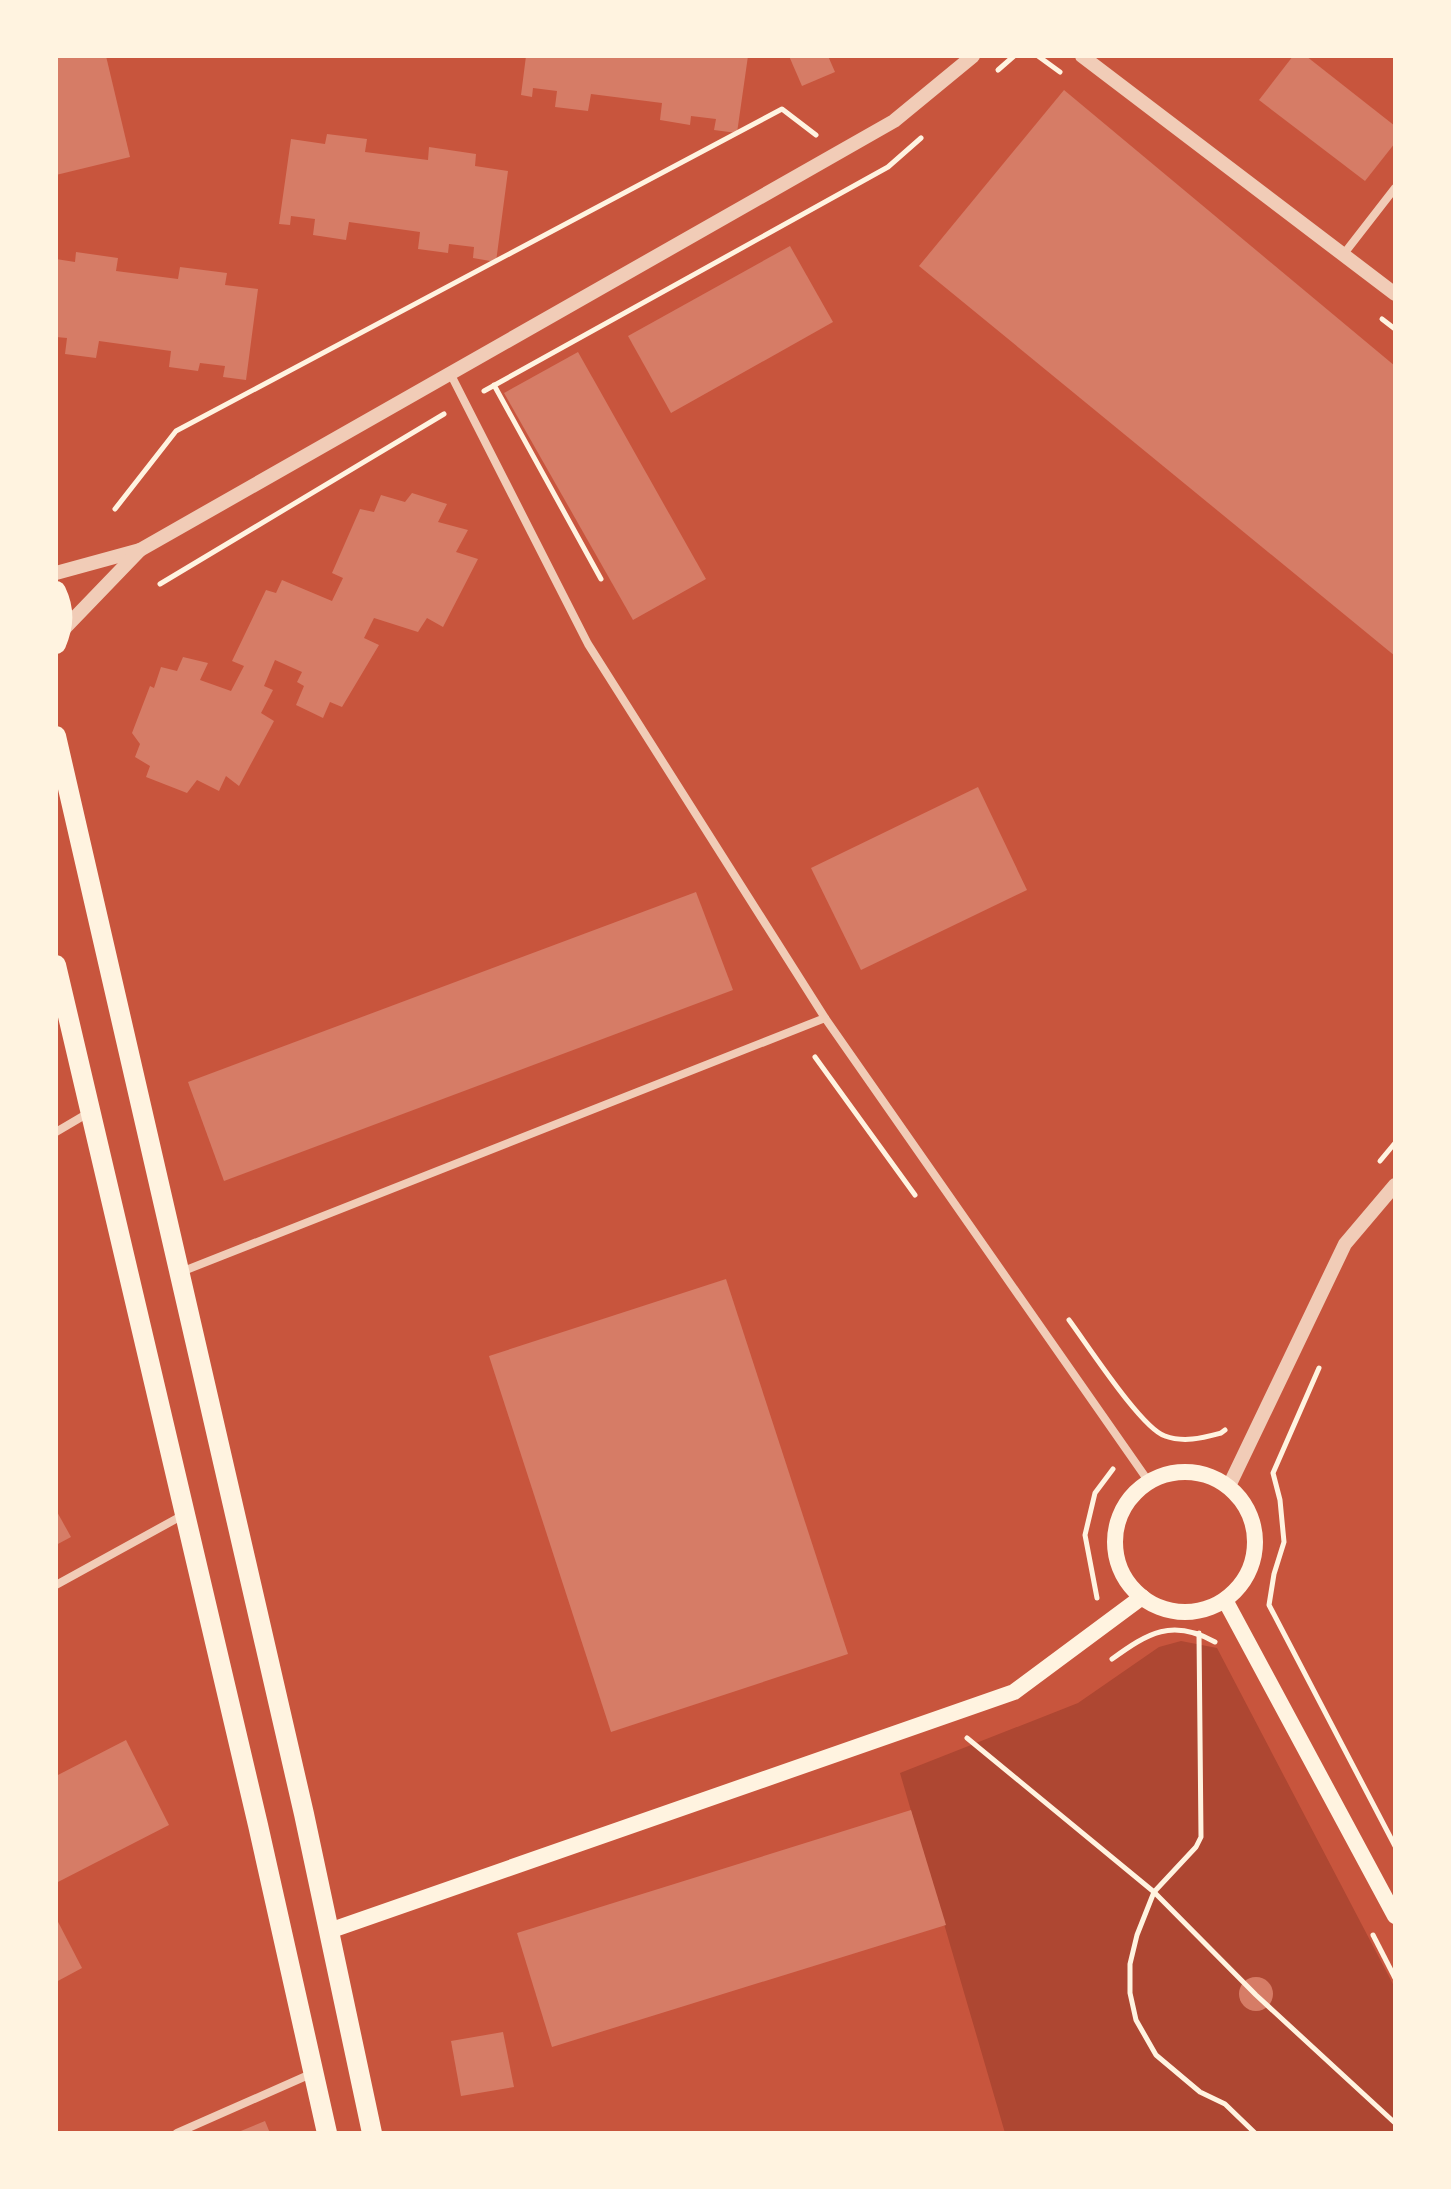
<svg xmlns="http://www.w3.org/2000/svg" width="1451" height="2189" font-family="'PT Serif',serif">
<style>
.green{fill:#ae4732}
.building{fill:#d67c66}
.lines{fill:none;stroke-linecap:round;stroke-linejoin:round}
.path{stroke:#fff3e0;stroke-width:5}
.minor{stroke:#f1ccb7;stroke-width:8}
.tertiary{stroke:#f1ccb7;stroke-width:14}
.secondary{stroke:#fff3e0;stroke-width:16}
.primary{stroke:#fff3e0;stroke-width:20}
</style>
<rect width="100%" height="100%" fill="#c8553d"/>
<path class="green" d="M1181,1641L1217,1648L1395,1988V2133H1005L900,1773L1078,1703L1159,1647Z"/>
<g class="building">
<path d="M56,56H106L130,157L56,175Z"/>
<path d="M526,56H748L737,133L714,130L716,119L691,116L690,125L660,120L662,103L591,94L588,111L555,107L557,91L533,88L532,97L521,95Z"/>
<path d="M789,56H828L835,72L802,86Z"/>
<path d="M1293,56H1306L1395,126V143L1365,181L1259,100Z"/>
<path d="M1064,90L1395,366V656L919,266Z"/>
<path d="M327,134L367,139L365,152L428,160L429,147L476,154L475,166L508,171L496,262L473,258L474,247L449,244L448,253L418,249L420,232L349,222L346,240L313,235L315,219L291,216L290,225L279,224L291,139L325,144Z"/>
<path d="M790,246L833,322L671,413L628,336Z"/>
<path d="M76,252L118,258L116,271L178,279L180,267L227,273L225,285L258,289L246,380L223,377L225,366L200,363L198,371L169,367L171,351L99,341L96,358L65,354L67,338L56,337V259L75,262Z"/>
<path d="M578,352L706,579L633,620L504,393Z"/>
<path d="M412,493L447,504L438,522L468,530L456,552L478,559L443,627L427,618L418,632L374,618L364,638L379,645L342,707L330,702L323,718L296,705L304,686L297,682L302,672L275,660L264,686L273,690L261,713L274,721L239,786L226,776L219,791L197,780L187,793L146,777L150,766L135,757L140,744L132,733L150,686L154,688L161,667L177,671L183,657L208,663L200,680L231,691L244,666L232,661L266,590L276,593L282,580L332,601L343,578L332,573L360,509L374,512L381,495L405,502Z"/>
<path d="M978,787L1027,890L861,970L811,868Z"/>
<path d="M696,892L733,990L224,1181L188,1082Z"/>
<path d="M726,1279L848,1654L611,1732L489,1356Z"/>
<path d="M56,1510L71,1537L56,1545Z"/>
<path d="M126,1740L169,1825L56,1883V1776Z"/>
<path d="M911,1810L946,1925L552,2047L517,1933Z"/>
<path d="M56,1918L82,1968L56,1982Z"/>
<circle cx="1256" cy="1994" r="17"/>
<path d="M503,2032L514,2087L461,2096L451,2041Z"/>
<path d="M265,2121L270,2133H236Z"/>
</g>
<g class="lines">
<g class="path">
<path d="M1038,56L1060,72"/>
<path d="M998,70L1014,56"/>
<path d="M1382,319L1395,329"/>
<path d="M494,385L601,579"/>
<path d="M484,391L888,167L921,138"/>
<path d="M115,509L176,431L782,109L816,135"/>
<path d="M160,584L444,414"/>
<path d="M815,1057L915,1195"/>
<path d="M1380,1161L1395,1143"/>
<path d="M1069,1320C1087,1344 1141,1428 1165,1436C1184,1443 1202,1438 1221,1433L1225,1430"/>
<path d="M1319,1368L1273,1473L1280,1500L1284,1542L1274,1574L1269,1605L1395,1846"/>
<path d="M1097,1598L1085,1535L1095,1493L1113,1469"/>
<path d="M1199,1633L1201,1837L1196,1847L1154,1892L1137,1935L1130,1964V1993L1136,2020L1156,2055L1200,2092L1225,2104L1255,2133"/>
<path d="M1112,1659C1148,1633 1172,1618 1215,1642"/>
<path d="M967,1738L1154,1892L1256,1995L1395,2123"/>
<path d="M1373,1935L1395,1978"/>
</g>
<g class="minor">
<path d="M1343,255L1395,188"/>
<path d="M450,373L588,644L825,1018"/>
<path d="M56,1132L90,1112"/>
<path d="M181,1272L825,1018L1149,1482"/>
<path d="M56,1585L185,1514"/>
<path d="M177,2133L313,2073"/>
</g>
<g class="tertiary">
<path d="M1082,56L1395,294"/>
<path d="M56,573L140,550L894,121L973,56"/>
<path d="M61,632L140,550"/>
<path d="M1229,1486L1345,1244L1395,1185"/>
</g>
<g class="secondary">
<circle cx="1185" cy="1542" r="70"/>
<path d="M1225,1600L1395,1916"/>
<path d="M329,1931L1014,1692L1142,1597"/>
</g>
<g class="primary">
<path d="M56,591C65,610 64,625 56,644"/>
<path d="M56,736L304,1814L372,2133"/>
<path d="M56,965L258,1825L327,2133"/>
</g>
</g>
<rect width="1451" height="2189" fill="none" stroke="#fff3e0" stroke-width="116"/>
</svg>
